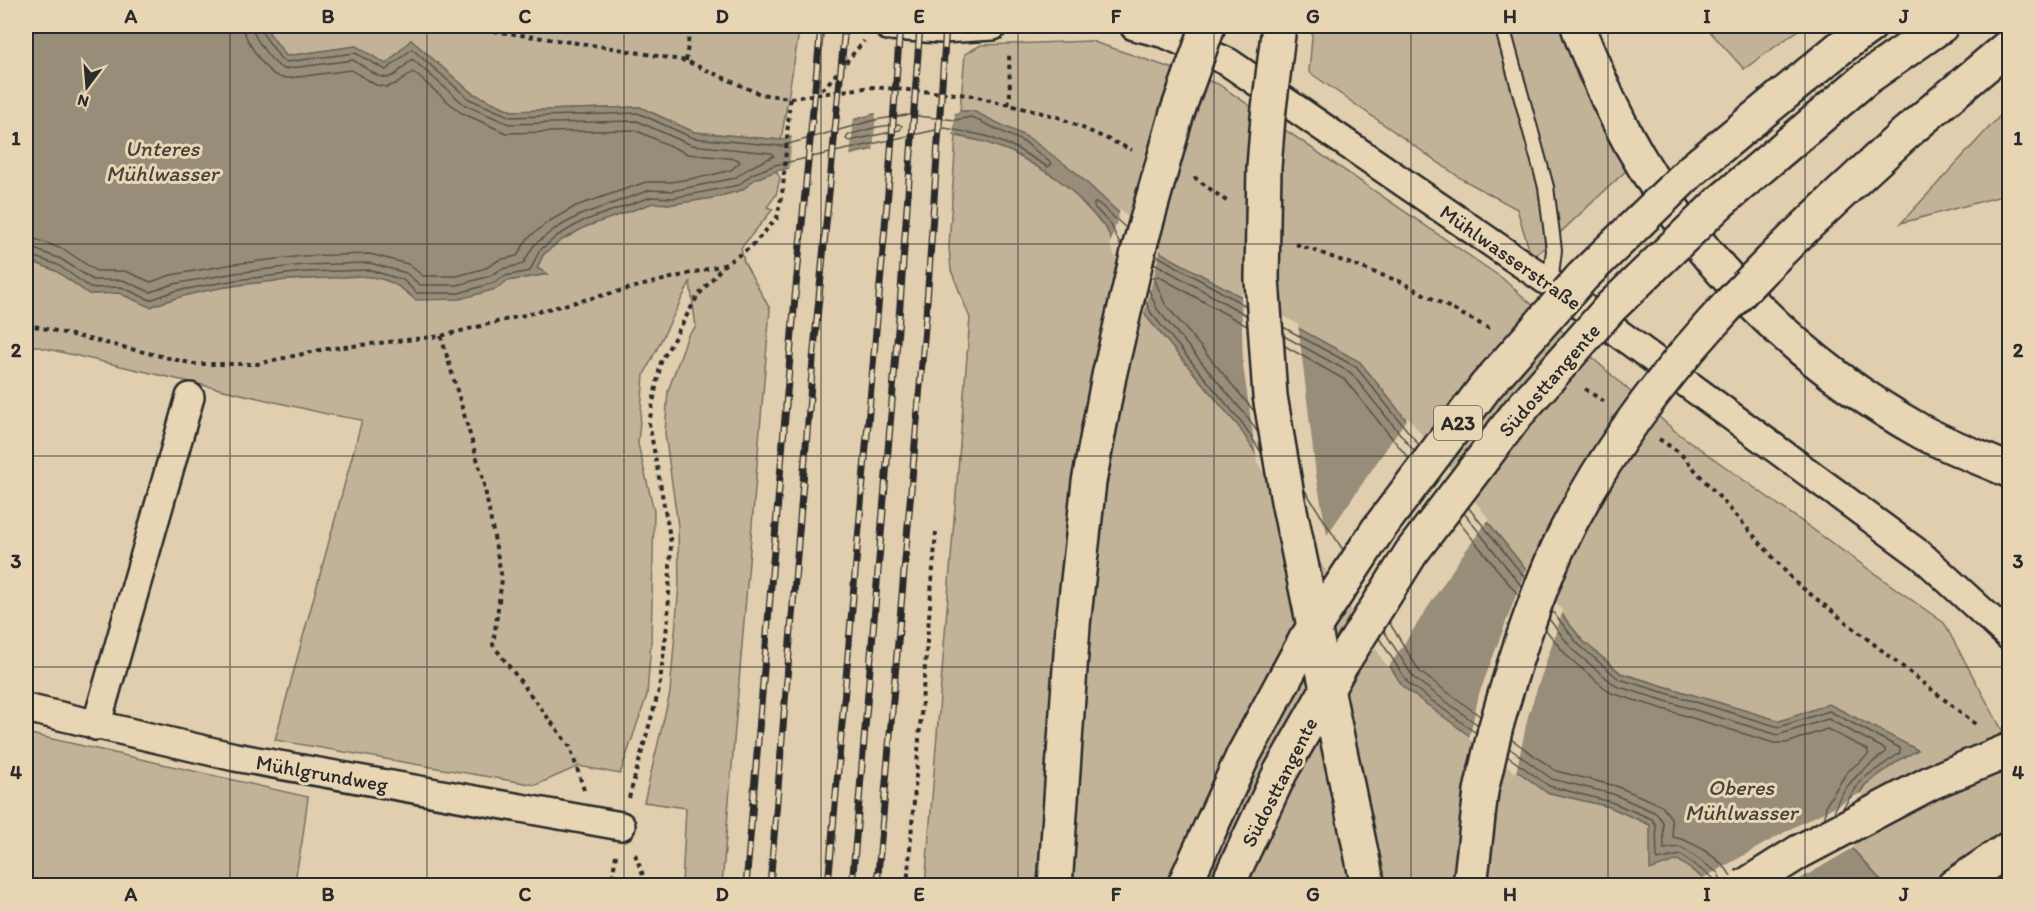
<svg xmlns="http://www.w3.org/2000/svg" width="2035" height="911" font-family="Itim,sans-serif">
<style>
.green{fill:#c2b398;stroke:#766f62;stroke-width:1.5}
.water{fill:#988d79;stroke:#6c665a;stroke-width:1.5}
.pier{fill:#e0ceae}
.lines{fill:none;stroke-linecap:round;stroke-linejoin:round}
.shore{stroke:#57524a;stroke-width:1.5}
.lane-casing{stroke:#2b2b2b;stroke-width:18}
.street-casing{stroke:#2b2b2b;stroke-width:32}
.highway-casing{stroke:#2b2b2b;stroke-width:38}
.path{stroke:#2b2b2b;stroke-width:4;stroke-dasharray:4.5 4.5;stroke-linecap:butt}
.lane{stroke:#e8d5b3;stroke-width:14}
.street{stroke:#e8d5b3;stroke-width:27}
.highway{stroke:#e8d5b3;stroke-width:33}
.rail-casing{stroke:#2b2b2b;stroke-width:7}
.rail{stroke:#e8d5b3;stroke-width:4.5;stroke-dasharray:14;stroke-linecap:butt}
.highway-bridge-casing{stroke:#2b2b2b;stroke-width:38;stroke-linecap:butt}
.highway-bridge{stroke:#e8d5b3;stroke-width:33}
.grid{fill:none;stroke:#2b2b2b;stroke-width:1.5;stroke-opacity:0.55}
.labels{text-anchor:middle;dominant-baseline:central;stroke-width:6;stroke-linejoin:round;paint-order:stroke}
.shield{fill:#e8d5b3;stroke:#645e54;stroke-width:1.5}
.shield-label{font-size:20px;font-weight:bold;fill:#2b2b2b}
.street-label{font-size:21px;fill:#2b2b2b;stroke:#e8d5b3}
.water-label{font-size:22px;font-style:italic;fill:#46443e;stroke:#e8d5b3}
.neatline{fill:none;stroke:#2b2b2b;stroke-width:2}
.grid-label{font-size:20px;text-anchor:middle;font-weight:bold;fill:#2b2b2b}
</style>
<rect width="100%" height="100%" fill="#e0ceae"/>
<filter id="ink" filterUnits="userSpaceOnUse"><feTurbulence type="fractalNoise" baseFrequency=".0167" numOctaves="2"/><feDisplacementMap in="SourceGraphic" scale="12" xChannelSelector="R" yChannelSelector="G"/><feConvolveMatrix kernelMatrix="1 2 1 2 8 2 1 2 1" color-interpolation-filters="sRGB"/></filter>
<g filter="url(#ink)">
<g class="green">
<path d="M264,26H800L781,140L694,132L640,107L512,111L472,93L411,40L386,65L356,46L286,56Z"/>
<path d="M1313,26H1560L1578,79L1631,166L1532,259L1517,209L1462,179L1309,72Z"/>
<path d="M1705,26H1804L1744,69Z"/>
<path d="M1091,41L1218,84L1502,278L1675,431L1944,623L2009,743V885H1885L1850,846L1847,814L1865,785L1901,759L1917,750L1829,704L1780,721L1621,673L1583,641L1360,362L1163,254L1074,171L973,111H960L965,54L981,45Z"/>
<path d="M2009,106V194L1901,223Z"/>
<path d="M956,136L985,142L1012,152L1055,177L1069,188L1106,228L1146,316L1546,792L1610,807L1650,825L1678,860L1712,885L925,886L970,318L951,270L949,247Z"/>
<path d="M776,171L780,178L776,195L767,207L773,209L741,248L744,262L770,309L722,885H682L686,808L644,802L670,693L679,584L678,526L665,433L668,391L688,335L696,327L690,282L644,375L638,444L654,511L651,642L647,695L620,774L579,766L536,785L275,740L362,420L327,414L26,344V259L56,271L89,294L119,293L150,307C206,285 271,280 330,278C343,277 359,275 372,277C390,279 402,287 415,299L496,289L507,281L547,274L537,268L543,255L560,241L585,227L653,203L673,204L713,198L742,190L755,179Z"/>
<path d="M26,733L308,797L302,842L294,885H26Z"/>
</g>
<path class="water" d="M26,26H264L286,56L356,46L386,64L411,40L472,93L512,111L640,107L694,132L781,140L874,114L906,109L957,114L960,111H973L1029,138L1074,171L1163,254L1360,362L1583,641L1620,673L1780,721L1829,704L1918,750L1901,759L1865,785L1847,814L1850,846L1885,885H1712L1678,860L1650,870V825L1610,807L1546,792L1403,687L1239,427L1146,316L1106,228L1069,188L1055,177L1012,152L985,142L945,133L776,171L755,179L742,190L713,198L673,204L653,203L585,227L560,241L543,255L537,268L548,274L507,281L496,289L460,299L415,300C402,287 390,280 372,277C359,275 343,277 330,278C271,280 206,285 150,307L119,293L89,294L56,271L26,259Z"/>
<g class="pier">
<path d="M906,106L955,110L953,138L945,137L873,153L876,111Z"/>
<path d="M854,116L850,158L789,171L792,134Z"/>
<path d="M1120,210L1161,247L1143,318L1110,245Z"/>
<path d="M1241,293L1298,324L1316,475L1327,535L1408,417L1489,519L1461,557L1388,668L1257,462L1243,365Z"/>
<path d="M1527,566L1563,611L1528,716L1516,773L1469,739L1479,694Z"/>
<path d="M1865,791L1850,815L1853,844L1855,847L1788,886H1707L1700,880L1794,827Z"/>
</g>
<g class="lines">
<g class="shore">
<path d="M899,124L902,126L900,130L849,141L846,139L848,135L877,127Z"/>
<path d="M26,237L35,239L65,250L96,271H125L151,282L171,275L234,264L303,256L370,254L408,264L423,276H457L486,268L499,260L517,256L528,238L548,222L576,206L646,182H671L708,176L731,170L740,162L737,159L688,154L635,130L506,133L460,112L413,72L398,83L387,87L376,85L351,70L289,78C284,78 279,78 275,75C263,68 244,38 243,26"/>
<path d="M26,246L61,259L93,280H123L150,292L173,284L235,273L304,265L370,263L406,273L420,285H458L490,276L502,269L523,264L534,245L553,230L580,215L650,190L672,191L735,178L749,168L774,156L771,153L691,145L637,121L509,124L465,105L412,59L395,75L387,78L378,76L353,60L284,69C273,65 253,37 252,26"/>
<path d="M1121,247L1111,225L1094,207V203H1098L1126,228"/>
<path d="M26,254L58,265L91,288L121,287L150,300L175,291L236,280L304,272L370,270L403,280L417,293H459L493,283L505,276L530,271L539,251L557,236L583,221L651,197L673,198L739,185L752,174L775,165L945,128L986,136L1014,147L1048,167L1052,164L1026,143L971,117L956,120L906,115L875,120L781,146L693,138L638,113L511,117L469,99L412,49L386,70L355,53L286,62L281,59L261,31L260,26"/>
<path d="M1156,255L1246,306"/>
<path d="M1154,263L1246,315"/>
<path d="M1148,288L1157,309L1249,419L1258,433"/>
<path d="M1145,300L1151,313L1243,424L1261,452"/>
<path d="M1247,326L1158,276L1154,278L1165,304L1254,411"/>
<path d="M1283,327L1356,367L1419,445"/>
<path d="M1284,336L1351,373L1414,451"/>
<path d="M1285,346L1345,380L1409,459"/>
<path d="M1304,489L1343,550"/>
<path d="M1468,507L1526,579"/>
<path d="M1464,513L1522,587"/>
<path d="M1458,521L1519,596"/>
<path d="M1552,611L1579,645L1619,679L1779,727L1829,711L1900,748V753L1861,780L1843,808"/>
<path d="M1549,619L1574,651L1616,686L1778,735L1828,719L1885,749V753C1865,768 1839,787 1834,813"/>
<path d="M1389,622L1420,672L1480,716"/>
<path d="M1545,629L1568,657L1611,693L1774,743H1787L1827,729L1868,750V755L1847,772L1826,805L1825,818"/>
<path d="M1384,631L1414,678L1478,725"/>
<path d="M1379,638L1408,683L1476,733"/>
<path d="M1511,739L1556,771L1616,786L1661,805L1671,818L1673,837C1691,840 1722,859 1731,876"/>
<path d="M1509,748L1552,779L1613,794L1656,813L1663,822L1664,849L1678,847L1686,850L1718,873L1723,886"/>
<path d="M1507,756L1549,786L1611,802L1652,819L1656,825L1657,860L1681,855L1713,878L1715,886"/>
</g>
<defs>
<path id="lane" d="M1502,26L1546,187L1554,250L1550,283"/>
<g id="street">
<path d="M888,26L942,29L993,26"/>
<path d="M1134,26L1165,34L1228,62L1550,283L1922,556L2010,637"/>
<path d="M26,708L235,757L621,826"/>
<path d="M96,726L190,397"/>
</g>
<g id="highway">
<path d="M1578,26C1583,43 1591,59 1598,76C1659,224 1783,355 1922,432C1950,447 1981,458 2010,471"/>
<path d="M1841,47L1870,26"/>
<path d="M1865,79L1941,26"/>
<path d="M1906,133L2010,45"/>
<path d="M1055,886L1073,625"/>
<path d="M1470,886L1481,791L1495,730"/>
<path d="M1954,886L2010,848"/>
</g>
</defs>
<use href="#lane" class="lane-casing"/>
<use href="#street" class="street-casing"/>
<use href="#highway" class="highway-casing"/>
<g class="path">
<path d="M458,26L612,48L686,61L760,94L790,98L872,87L969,95L1058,117L1132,150"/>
<path d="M686,61L690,26"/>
<path d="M814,94L825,87L864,41"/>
<path d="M1008,105L1010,95L1009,52"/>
<path d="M1194,177L1229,203"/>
<path d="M1296,244L1401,282L1492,330"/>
<path d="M26,324L194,364H257L325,349L441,336L723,265"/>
<path d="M441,336L483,479L502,579L493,645L570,747L584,790"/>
<path d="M1585,389L1606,403"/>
<path d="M1659,439L1680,453L1795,582L1978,726"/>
<path d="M629,798L659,690L668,618L671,543L649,423L661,362L697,297L724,265L751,247L777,218L783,188L790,98"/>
<path d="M635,854L647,886"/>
<path d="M611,886L616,855"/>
<path d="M907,886L936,532"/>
</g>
<use href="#lane" class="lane"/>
<use href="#street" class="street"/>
<use href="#highway" class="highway"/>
<defs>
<g id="rail">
<path d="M746,886L795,297L821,26"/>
<path d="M770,886L813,360L845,26"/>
<path d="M828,886L888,192L900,26"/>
<path d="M852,886L900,305L920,26"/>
<path d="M877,886L926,316L946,26"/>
</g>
</defs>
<use href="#rail" class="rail-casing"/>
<use href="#rail" class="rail"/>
<defs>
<g id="highway-bridge">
<path d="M1279,26L1268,117L1264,167L1262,279L1270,396L1288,501L1368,886"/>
<path d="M1073,625L1089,482L1109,376L1138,252L1177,113L1208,26"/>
<path d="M1495,730C1512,669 1531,608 1557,550C1635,382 1772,256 1906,133"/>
<path d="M1184,886L1243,756L1305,641L1377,531L1486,386L1582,277L1692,170L1841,47"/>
<path d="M1227,886L1280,773L1341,665L1411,553L1517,414L1611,307L1720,202L1865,79"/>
<path d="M1745,886L1799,852L1932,782L2010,750"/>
</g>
</defs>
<use href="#highway-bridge" class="highway-bridge-casing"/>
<use href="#highway-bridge" class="highway-bridge"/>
</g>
</g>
<path class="grid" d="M230,26V886M427,26V886M624,26V886M821,26V886M1018,26V886M1214,26V886M1411,26V886M1608,26V886M1805,26V886M26,244H2010M26,456H2010M26,667H2010"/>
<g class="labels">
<rect class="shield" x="1434" y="406" width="48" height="34" rx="4.5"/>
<g class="shield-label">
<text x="1458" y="423">A23</text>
</g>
<g class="street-label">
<text transform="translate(1511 257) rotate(35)">Mühlwasserstraße</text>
<text transform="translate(1549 380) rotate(-49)">Südosttangente</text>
<text transform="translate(322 773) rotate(10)">Mühlgrundweg</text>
<text transform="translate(1279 782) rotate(-63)">Südosttangente</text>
</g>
<g class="water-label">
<text x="162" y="148">Unteres<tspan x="162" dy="25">Mühlwasser</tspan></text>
<text x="1741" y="787">Oberes<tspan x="1741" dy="25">Mühlwasser</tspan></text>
</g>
</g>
<rect width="2035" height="911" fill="none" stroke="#e8d5b3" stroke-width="66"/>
<g transform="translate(87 87) rotate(196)" stroke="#e8d5b3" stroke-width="4.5" paint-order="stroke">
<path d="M0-4.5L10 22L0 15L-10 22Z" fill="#2b2b2b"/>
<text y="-9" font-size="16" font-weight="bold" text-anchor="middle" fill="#2b2b2b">N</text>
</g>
<rect x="33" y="33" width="1969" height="845" class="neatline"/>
<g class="grid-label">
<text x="131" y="23">A</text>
<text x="328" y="23">B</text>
<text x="525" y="23">C</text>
<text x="722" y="23">D</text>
<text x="919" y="23">E</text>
<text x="1116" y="23">F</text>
<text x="1313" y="23">G</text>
<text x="1510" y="23">H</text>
<text x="1707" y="23">I</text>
<text x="1904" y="23">J</text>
<text x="16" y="145">1</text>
<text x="2018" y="145">1</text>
<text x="16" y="357">2</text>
<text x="2018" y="357">2</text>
<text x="16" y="568">3</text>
<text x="2018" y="568">3</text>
<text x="16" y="779">4</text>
<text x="2018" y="779">4</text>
<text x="131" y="901">A</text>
<text x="328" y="901">B</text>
<text x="525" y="901">C</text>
<text x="722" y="901">D</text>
<text x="919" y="901">E</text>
<text x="1116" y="901">F</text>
<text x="1313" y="901">G</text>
<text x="1510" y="901">H</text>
<text x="1707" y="901">I</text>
<text x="1904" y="901">J</text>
</g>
</svg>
